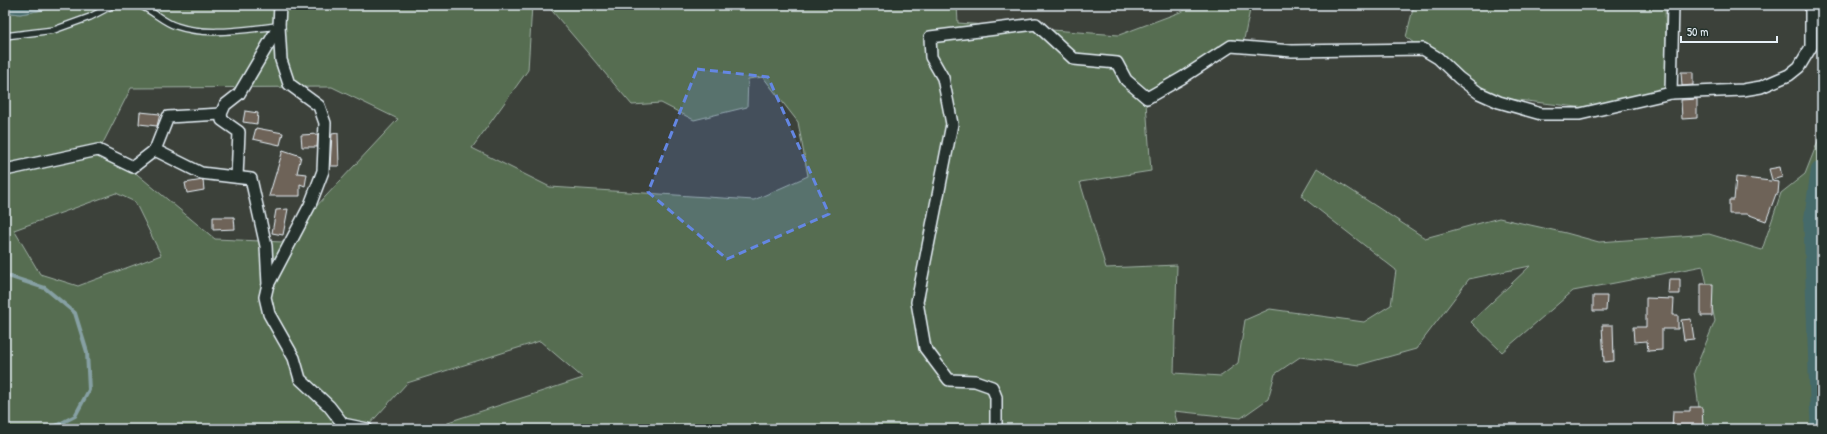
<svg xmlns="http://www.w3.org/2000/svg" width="1827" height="434" font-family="'Patrick Hand',sans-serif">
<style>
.green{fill:#566d51;stroke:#9fafa4;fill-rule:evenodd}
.water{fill:#456a6a;stroke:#86a0a3}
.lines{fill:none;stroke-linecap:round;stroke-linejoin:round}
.stream{stroke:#86a0a3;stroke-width:4}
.river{stroke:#456a6a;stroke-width:23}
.building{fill:#6e6358;stroke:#e8f1f8}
.lane-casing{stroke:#e8f1f8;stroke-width:8}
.street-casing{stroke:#e8f1f8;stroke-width:14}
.lane{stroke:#26332d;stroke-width:5.5}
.street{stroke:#26332d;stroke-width:11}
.marked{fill:#6487e3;fill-opacity:0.2;stroke:#6487e3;stroke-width:3;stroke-dasharray:8 5;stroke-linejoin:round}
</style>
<rect width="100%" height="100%" fill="#3c413a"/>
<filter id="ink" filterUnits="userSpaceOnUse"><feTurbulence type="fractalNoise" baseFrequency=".025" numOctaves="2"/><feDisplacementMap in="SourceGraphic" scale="8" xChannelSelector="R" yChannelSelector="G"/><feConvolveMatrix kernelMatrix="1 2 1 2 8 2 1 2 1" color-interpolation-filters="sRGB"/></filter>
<g filter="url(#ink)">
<g class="green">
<path d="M54,5H532L528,70L472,148L550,187L754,200L808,176L798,122L763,77L748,79L747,107L694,120L661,103L632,105L547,5H957L958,23L1119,35L1183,11L1195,5H1251L1243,44L1146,103L1151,171L1080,182L1106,268L1177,265L1174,373L1221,376L1238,363L1245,320L1270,309L1364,322L1391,305L1396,270L1301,196L1317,168L1425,238L1499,218L1566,233L1599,242L1709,234L1762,250L1781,193L1805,174L1822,131V429H1702L1694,372L1715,321L1703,266L1573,291L1502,352L1471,322L1530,266L1469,279L1416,349L1359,365L1300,357L1275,374L1268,399L1241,418L1174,411L1179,429H450L448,422L583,378L540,341L407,383L367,427L369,429H5V12L20,14L54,8ZM332,87L398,119L283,242L215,239L102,145L131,88ZM116,193L135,202L161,255L78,286L40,274L14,230Z"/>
<path d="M1414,5H1665L1667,98L1595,109L1483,96L1406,37Z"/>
</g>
<path class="water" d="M5,5H54V8L20,14L5,12Z"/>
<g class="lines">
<path class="stream" d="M5,275L45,288L75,313L87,352L89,390L75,416L50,429"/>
<path class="river" d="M1822,429L1815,223L1822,172"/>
</g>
<g class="building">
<path d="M1681,72H1693V85L1682,86Z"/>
<path d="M1697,99V118L1682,119L1681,100Z"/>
<path d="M245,111L258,113L257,124L243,122Z"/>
<path d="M140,112L160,114L157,126L139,124Z"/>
<path d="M256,128L283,133L280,145L253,139Z"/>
<path d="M338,133L339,166H330L332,134Z"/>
<path d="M318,134L317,147H302L301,135Z"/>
<path d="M283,150L301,156L297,173L307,174L305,186L300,184V196H269Z"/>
<path d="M1780,167L1782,177L1772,180L1769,169Z"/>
<path d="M1736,177L1779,182L1778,194H1776L1766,221L1747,214H1729V200H1734Z"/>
<path d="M203,180L204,190L187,193L185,183Z"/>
<path d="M288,209L283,235L272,233L276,210Z"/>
<path d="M213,217H234L235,229L213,230Z"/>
<path d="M1669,279H1680V294H1668Z"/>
<path d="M1701,284H1713L1712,316H1701Z"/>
<path d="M1593,296H1607L1606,311H1593Z"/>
<path d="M1646,298L1674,299L1673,315H1678V329H1662V350L1648,351L1647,341L1634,342L1633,327H1646Z"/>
<path d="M1691,319L1694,339L1684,340L1681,320Z"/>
<path d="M1602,325H1613L1614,361L1604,362Z"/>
<path d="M1690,407H1702L1703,427L1672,429L1673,411H1690Z"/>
</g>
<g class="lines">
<defs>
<g id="lane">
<path d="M139,5C152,10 163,22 176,26C208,37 246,29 279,26"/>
<path d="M5,36L54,30L90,17L113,5"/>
</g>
<g id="street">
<path d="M1671,93L1673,5"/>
<path d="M155,150L201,173L251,179L266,246L268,284L265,297L269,314L294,358L300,379L329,406L343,424L367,429"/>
<path d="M5,170L98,150L133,167L155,150L168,117L221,114"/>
<path d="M237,177L239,132L222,120L221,114L225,105L239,94L279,26L280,5"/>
<path d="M269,283L310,205L323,171L325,123L319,106L289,84L281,60L279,26"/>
<path d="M996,429V397L992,387L975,381L949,380L925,348L917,302L952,124L943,78L931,57L930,37L1036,24L1074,59L1117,63L1126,80L1147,98L1182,78L1231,46L1292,51L1423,49L1438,58L1459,78L1479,93L1499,102L1541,114H1580L1671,93L1743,90L1761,87L1789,75L1799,67L1811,47V5"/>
</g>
</defs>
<use href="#lane" class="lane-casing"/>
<use href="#street" class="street-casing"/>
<use href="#lane" class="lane"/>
<use href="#street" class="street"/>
</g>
</g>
<path class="marked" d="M697,69L768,77L829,214L727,259L648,192Z"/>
<rect width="1827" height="434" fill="none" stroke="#26332d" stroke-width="20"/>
<rect x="10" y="10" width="1807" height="414" fill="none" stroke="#e8f1f8" stroke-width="1.5" filter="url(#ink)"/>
<path d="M1681 36v6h96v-6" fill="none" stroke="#e8f1f8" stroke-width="2"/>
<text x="1687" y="36" font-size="12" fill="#e8f1f8" stroke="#26332d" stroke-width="3" paint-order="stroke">50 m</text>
</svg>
